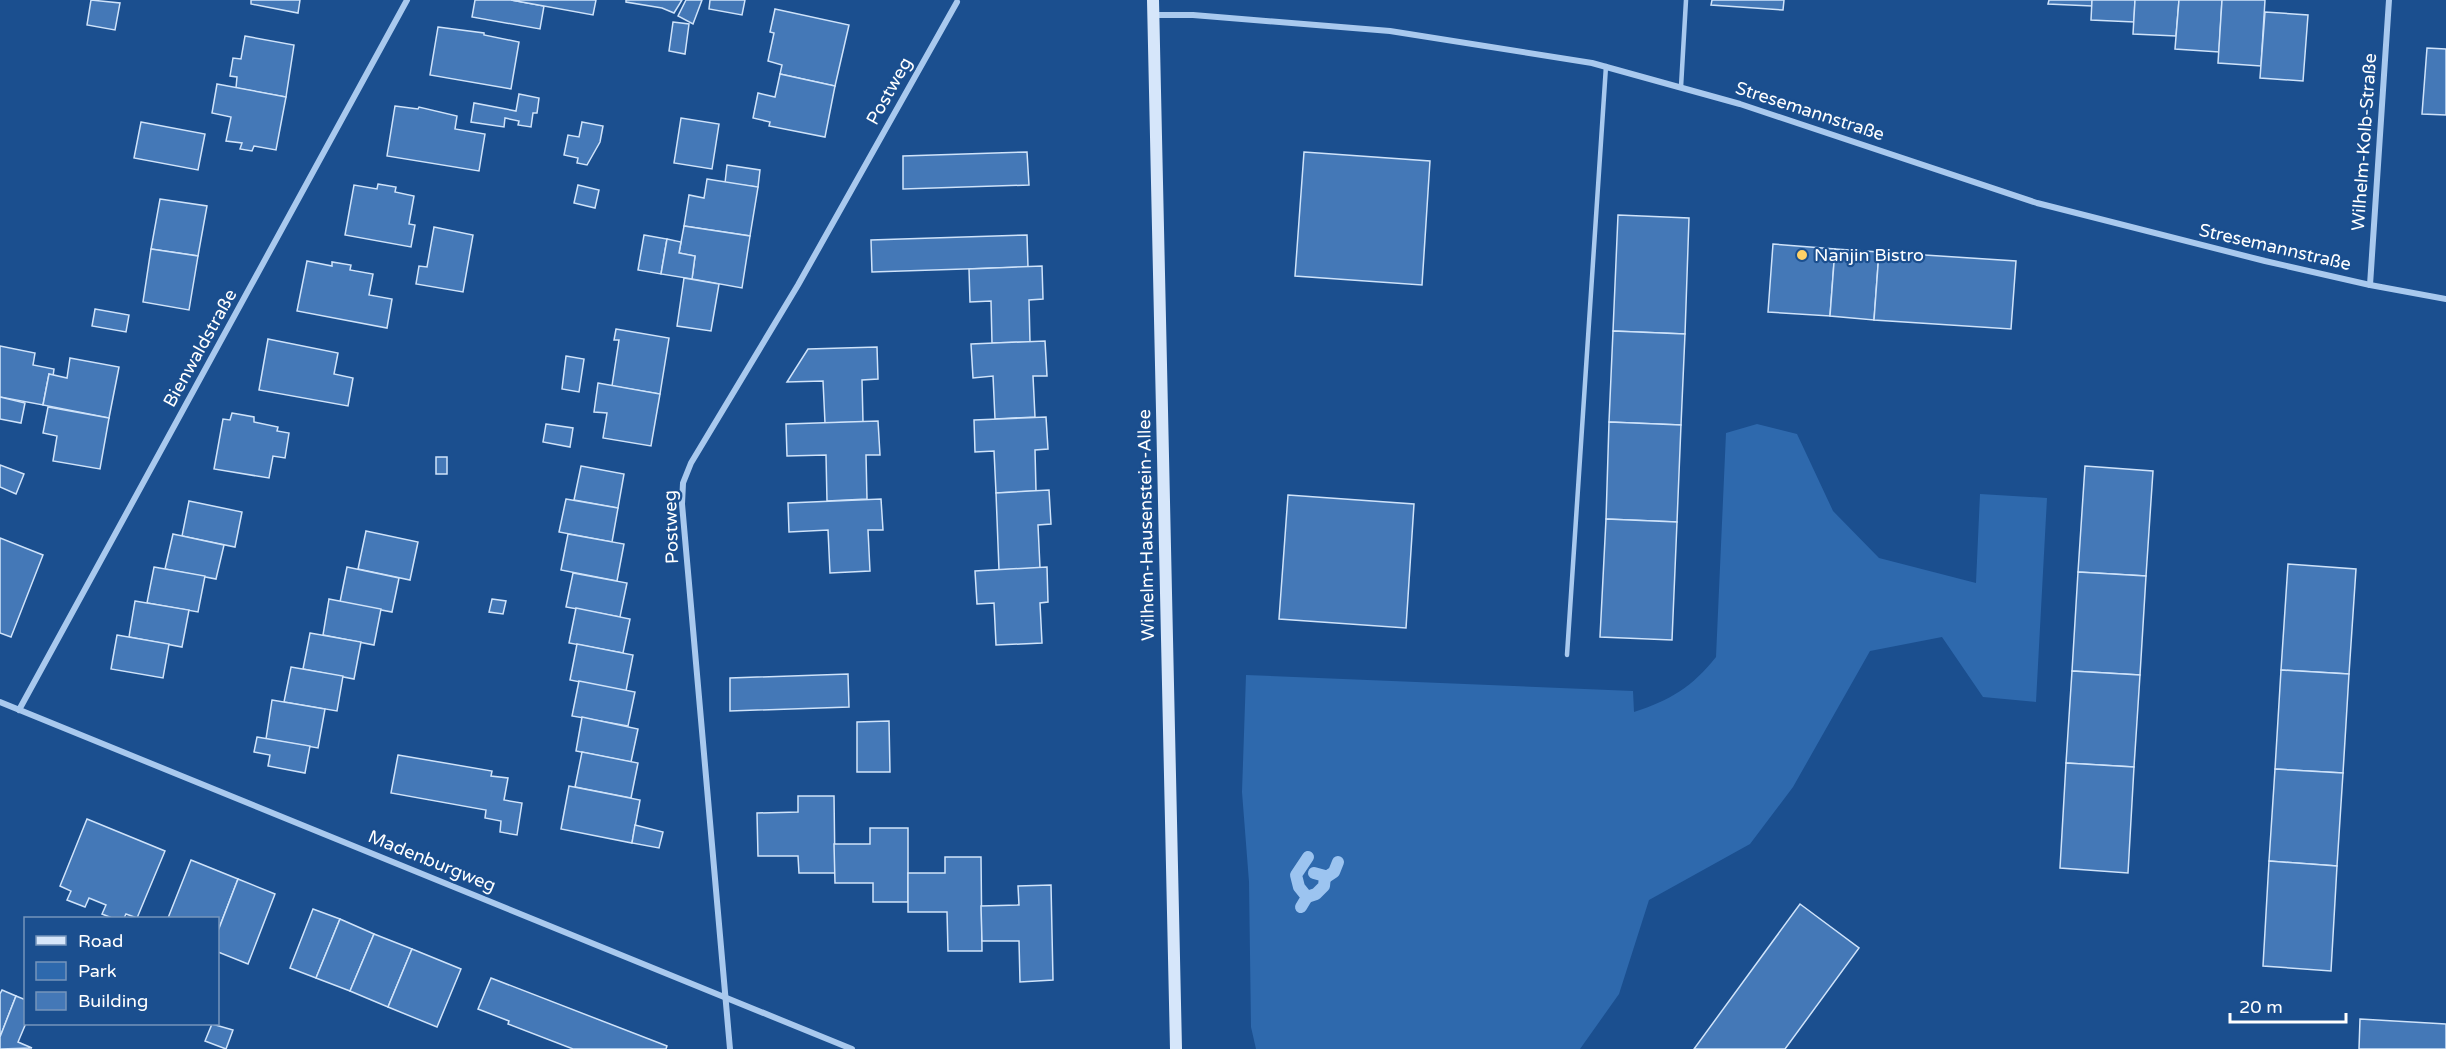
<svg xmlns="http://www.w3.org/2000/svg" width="2446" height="1049" font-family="'Varela Round',sans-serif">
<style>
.green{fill:#2e69ad}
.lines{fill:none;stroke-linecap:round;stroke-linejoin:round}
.stream{stroke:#9cc4f0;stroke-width:12}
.building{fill:#4478b7;stroke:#cfe3fa;stroke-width:1.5}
.lane{stroke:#a9c9ee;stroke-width:4.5}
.street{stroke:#a9c9ee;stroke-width:6}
.secondary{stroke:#d6e6fa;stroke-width:12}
.poi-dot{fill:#ffd166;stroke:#1b4f8f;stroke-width:2}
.labels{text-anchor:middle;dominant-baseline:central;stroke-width:4.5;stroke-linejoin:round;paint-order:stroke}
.street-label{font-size:18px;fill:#fff;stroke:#1b4f8f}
.poi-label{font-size:18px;fill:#fff;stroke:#1b4f8f;text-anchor:start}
</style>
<rect width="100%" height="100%" fill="#1b4f8f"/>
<path class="green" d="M1757,424L1797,434L1833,511L1879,558L1976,583L1980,494L2047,498L2036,702L1983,697L1942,637L1870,651L1793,787L1750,844L1649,900L1619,994L1580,1049H1256L1251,1027L1249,882L1242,792L1246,675L1633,691L1634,712C1671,700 1692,687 1716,657L1726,433Z"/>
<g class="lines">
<g class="stream">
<path d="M1325,878L1334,872L1338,862"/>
<path d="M1307,897L1316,894L1324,886L1325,876L1314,873"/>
<path d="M1301,907L1307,897L1299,887L1296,875L1308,857"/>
</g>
</g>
<g class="building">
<path d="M91,0L120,3L115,30L87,25Z"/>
<path d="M251,0H300L298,13L251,4Z"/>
<path d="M475,0H511L544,6L540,29L472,17Z"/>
<path d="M511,0H596L593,15Z"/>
<path d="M626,0H682L674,13L662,8L626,2Z"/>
<path d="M686,0H702L693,24L678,16Z"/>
<path d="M710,0H745L742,15L709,9Z"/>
<path d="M1712,0H1784L1783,10L1711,5Z"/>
<path d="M2049,0H2092V6L2048,4Z"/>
<path d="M2092,0H2135L2134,22L2091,20Z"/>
<path d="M2135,0H2179L2176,36L2133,34Z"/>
<path d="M2179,0H2222L2219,52L2175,49Z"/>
<path d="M2222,0H2265L2261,66L2218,63Z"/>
<path d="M775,9L849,25L835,86L780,74L782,65L768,61L774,33L770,32Z"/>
<path d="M2265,12L2308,15L2303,81L2260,78Z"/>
<path d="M673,22L689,24L685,54L669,51Z"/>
<path d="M438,27L484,33V35L519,42L511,89L430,75Z"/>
<path d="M245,36L294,45L286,97L236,88L237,77L230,76L233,58L241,59Z"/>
<path d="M2427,48L2446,49V115L2422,114Z"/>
<path d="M780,74L835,86L825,137L769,126L770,122L753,118L758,93L775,97Z"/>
<path d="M217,84L286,97L276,150L254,146L252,151L240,149L242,143L226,141L231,117L212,113Z"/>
<path d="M519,94L539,98L537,113H533L531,127L518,125L519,121L505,118L504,127L471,122L474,103L516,111Z"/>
<path d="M395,106L418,109L419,107L457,116L455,129L485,134L479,171L387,156Z"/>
<path d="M681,118L719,124L712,169L674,163Z"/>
<path d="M141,122L205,134L198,170L134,158Z"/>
<path d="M582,122L603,126L600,142L587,165L577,163L578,158L564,155L568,135L579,137Z"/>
<path d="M1027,152L1029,185L903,189V156Z"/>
<path d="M1304,152L1430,161L1422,285L1295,276Z"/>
<path d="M727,165L760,170L758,187L725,183Z"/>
<path d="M707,179L758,187L750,236L684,226L689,195L704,198Z"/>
<path d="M378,184L396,187L395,192L414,196L409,224L415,225L411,247L345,235L354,185L377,189Z"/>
<path d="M578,185L599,190L595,208L574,203Z"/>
<path d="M160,199L207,206L198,256L151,249Z"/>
<path d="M1618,215L1689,218L1685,334L1613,331Z"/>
<path d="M684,226L750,236L742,288L692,279L695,256L679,253Z"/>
<path d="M434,227L473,235L463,292L416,284L419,266L427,267Z"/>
<path d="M644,235L667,239L661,274L638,270Z"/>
<path d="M1027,235L1028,267L872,272L871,240Z"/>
<path d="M667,239L681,242L679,253L695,256L692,279L661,274Z"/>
<path d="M1773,244L1835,249L1830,316L1768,312Z"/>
<path d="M151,249L198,256L189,310L143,302Z"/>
<path d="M1835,249L1879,252L1874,320L1830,316Z"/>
<path d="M1879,252L2016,261L2011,329L1874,320Z"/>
<path d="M307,261L332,266V262L351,265L350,270L373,274L369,295L392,299L387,328L297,311Z"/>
<path d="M1042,266L1043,299L1029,300L1030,342L992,343L991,301L970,302L969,269Z"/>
<path d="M684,278L719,284L711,331L677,326Z"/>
<path d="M95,309L129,315L126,332L92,326Z"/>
<path d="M616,329L669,338L660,394L612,386L619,340H614Z"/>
<path d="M1613,331L1685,334L1681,425L1609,422Z"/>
<path d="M268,339L338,353L334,374L353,378L348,406L259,390Z"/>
<path d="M1045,341L1047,376H1033L1035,417L995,419L993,376L973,378L971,344Z"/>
<path d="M0,346L35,353L33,365L54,369L53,376L49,374L43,405L0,397Z"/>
<path d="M877,347L878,379L862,380L863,422L825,423L823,381L787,382L808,349Z"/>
<path d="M566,356L584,359L579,392L562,389Z"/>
<path d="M70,358L119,367L109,418L43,405L49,374L67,378Z"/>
<path d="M598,383L660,394L651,446L603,438L607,413L594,412Z"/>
<path d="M0,397L25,403L21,423L0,419Z"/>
<path d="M48,407L109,418L100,469L53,461L57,436L43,433Z"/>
<path d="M232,413L254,417V422L278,427L277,431L289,433L285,458L273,456L269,478L214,469L223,419L230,420Z"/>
<path d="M1046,417L1048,449L1035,450L1036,491L996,493L994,451L975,452L974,420Z"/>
<path d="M878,421L880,455H866L867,499L827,501L826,455L787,456L786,424Z"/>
<path d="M1609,422L1681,425L1677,522L1606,519Z"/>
<path d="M546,424L573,428L570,447L543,442Z"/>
<rect x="436" y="457" width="11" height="17"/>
<path d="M0,465L24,474L16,494L0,487Z"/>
<path d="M581,466L624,474L618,508L574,500Z"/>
<path d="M2085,466L2153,471L2146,576L2078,572Z"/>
<path d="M1049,490L1051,524L1038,525L1040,568L999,570L996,493Z"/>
<path d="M1288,495L1414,504L1406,628L1279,619Z"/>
<path d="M566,499L618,508L612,542L559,532Z"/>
<path d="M881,499L883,530H868L870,571L830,573L828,530L789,532L788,503Z"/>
<path d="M189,501L242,512L235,547L182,536Z"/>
<path d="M1606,519L1677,522L1672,640L1600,637Z"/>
<path d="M366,531L418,542L410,580L358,569Z"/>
<path d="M173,534L224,545L216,579L165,569Z"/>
<path d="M568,534L624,544L617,581L561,570Z"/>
<path d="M0,538L43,555L11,637L0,633Z"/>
<path d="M2288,564L2356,569L2349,674L2281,670Z"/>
<path d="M154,567L205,576L198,612L147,603Z"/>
<path d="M347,567L399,578L392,612L340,602Z"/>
<path d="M1047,567L1048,602L1040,603L1042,643L996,645L994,603L977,604L975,571Z"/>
<path d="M2078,572L2146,576L2140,675L2072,671Z"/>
<path d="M573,573L627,583L620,617L566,607Z"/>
<path d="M329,599L381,609L374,645L323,635Z"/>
<path d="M492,599L506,601L503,614L489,612Z"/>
<path d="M135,601L189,610L182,647L129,637Z"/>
<path d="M576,608L630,619L623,653L569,643Z"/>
<path d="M310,633L361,642L354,679L303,669Z"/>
<path d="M117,635L169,644L163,678L111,669Z"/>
<path d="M577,644L633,655L626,691L570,680Z"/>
<path d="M291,667L343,676L337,711L284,702Z"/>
<path d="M2281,670L2349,674L2343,773L2275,769Z"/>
<path d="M2072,671L2140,675L2134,767L2066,763Z"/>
<path d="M848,674L849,707L730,711V678Z"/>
<path d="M579,681L635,692L628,726L572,716Z"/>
<path d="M272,700L325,709L318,748L266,739Z"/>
<path d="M582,717L638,729L631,762L576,751Z"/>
<path d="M889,721L890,772H857V722Z"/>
<path d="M257,737L310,746L305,773L268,766L270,755L254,752Z"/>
<path d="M582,752L638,763L631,798L575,787Z"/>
<path d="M398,755L492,771L491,776L508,778L504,800L522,803L517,835L500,832L501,821L485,818L486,810L391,793Z"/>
<path d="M2066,763L2134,767L2128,873L2060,868Z"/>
<path d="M2275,769L2343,773L2337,866L2269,861Z"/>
<path d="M569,786L640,800L632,843L561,829Z"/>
<path d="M798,796H834L835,873H799L798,856H758L757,813L798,812Z"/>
<path d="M87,819L165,851L137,918L126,914L124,918H112L102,914L106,905L89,898L85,907L67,900L71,891L60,886Z"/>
<path d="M635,825L663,832L659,848L632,843Z"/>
<path d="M870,828H908V902H873V883H835L834,844H870Z"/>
<path d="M945,857H981L982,951H948L947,912H908V873H945Z"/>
<path d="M191,860L238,879L218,931V918H168Z"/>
<path d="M2269,861L2337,866L2331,971L2263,966Z"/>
<path d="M238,879L275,894L248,964L218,952V931Z"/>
<path d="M1051,885L1053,980L1020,982L1019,941H982L981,906L1019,905L1018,886Z"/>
<path d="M1800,904L1859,948L1785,1049H1694Z"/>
<path d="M313,909L340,919L316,978L290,968Z"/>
<path d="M340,919L374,934L350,991L316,978Z"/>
<path d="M374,934L412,949L388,1007L350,991Z"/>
<path d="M412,949L461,969L437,1027L388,1007Z"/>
<path d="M491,978L667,1046L666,1049H573L508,1024L509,1021L478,1009Z"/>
<path d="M2,990L16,996L0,1037V994Z"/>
<path d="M16,996L26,1000V1023L18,1042L32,1048L0,1049V1037Z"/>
<path d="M2360,1019L2446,1024V1049H2359Z"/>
<path d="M212,1024L233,1030L226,1049L205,1041Z"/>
</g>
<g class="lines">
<g class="lane">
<path d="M1681,87L1686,0"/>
<path d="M1567,655L1606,66"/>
</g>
<g class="street">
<path d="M1153,15H1193L1390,31L1592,63L1740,104L2037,203L2265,261L2370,285L2446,299"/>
<path d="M2370,285L2389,0"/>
<path d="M0,702L852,1049"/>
<path d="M19,710L407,0"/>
<path d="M730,1049L682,504L683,483L691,463L798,285L957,2"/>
</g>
<path class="secondary" d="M1153,0L1176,1049"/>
</g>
<circle class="poi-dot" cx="1802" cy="255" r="6"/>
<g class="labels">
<g class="street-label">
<text transform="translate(889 91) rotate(-61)">Postweg</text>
<text transform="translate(1810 111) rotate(18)">Stresemannstraße</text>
<text transform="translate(2364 142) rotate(-86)">Wilhelm-Kolb-Straße</text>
<text transform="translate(2275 247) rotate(13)">Stresemannstraße</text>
<text transform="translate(200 348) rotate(-61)">Bienwaldstraße</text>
<text transform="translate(1146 525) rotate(-91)">Wilhelm-Hausenstein-Allee</text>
<text transform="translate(671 527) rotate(-92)">Postweg</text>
<text transform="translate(432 861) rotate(22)">Madenburgweg</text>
</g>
<g class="poi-label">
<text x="1814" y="255">Nanjin Bistro</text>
</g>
</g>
<rect x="24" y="917" width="195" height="108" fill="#1b4f8f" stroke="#7695bc" stroke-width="1.5"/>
<rect x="36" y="936" width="30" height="9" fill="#d6e6fa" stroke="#7695bc" stroke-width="1.5"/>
<text x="78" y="947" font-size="18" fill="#ffffff">Road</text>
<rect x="36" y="962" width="30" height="18" fill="#2e69ad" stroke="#7695bc" stroke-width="1.5"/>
<text x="78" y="977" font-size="18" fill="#ffffff">Park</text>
<rect x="36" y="992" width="30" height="18" fill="#4478b7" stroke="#7695bc" stroke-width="1.5"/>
<text x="78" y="1007" font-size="18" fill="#ffffff">Building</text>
<path d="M2230 1013v9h116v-9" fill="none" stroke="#ffffff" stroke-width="3"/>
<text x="2239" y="1013" font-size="18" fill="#ffffff" stroke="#1b4f8f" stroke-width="4.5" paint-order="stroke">20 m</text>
</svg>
